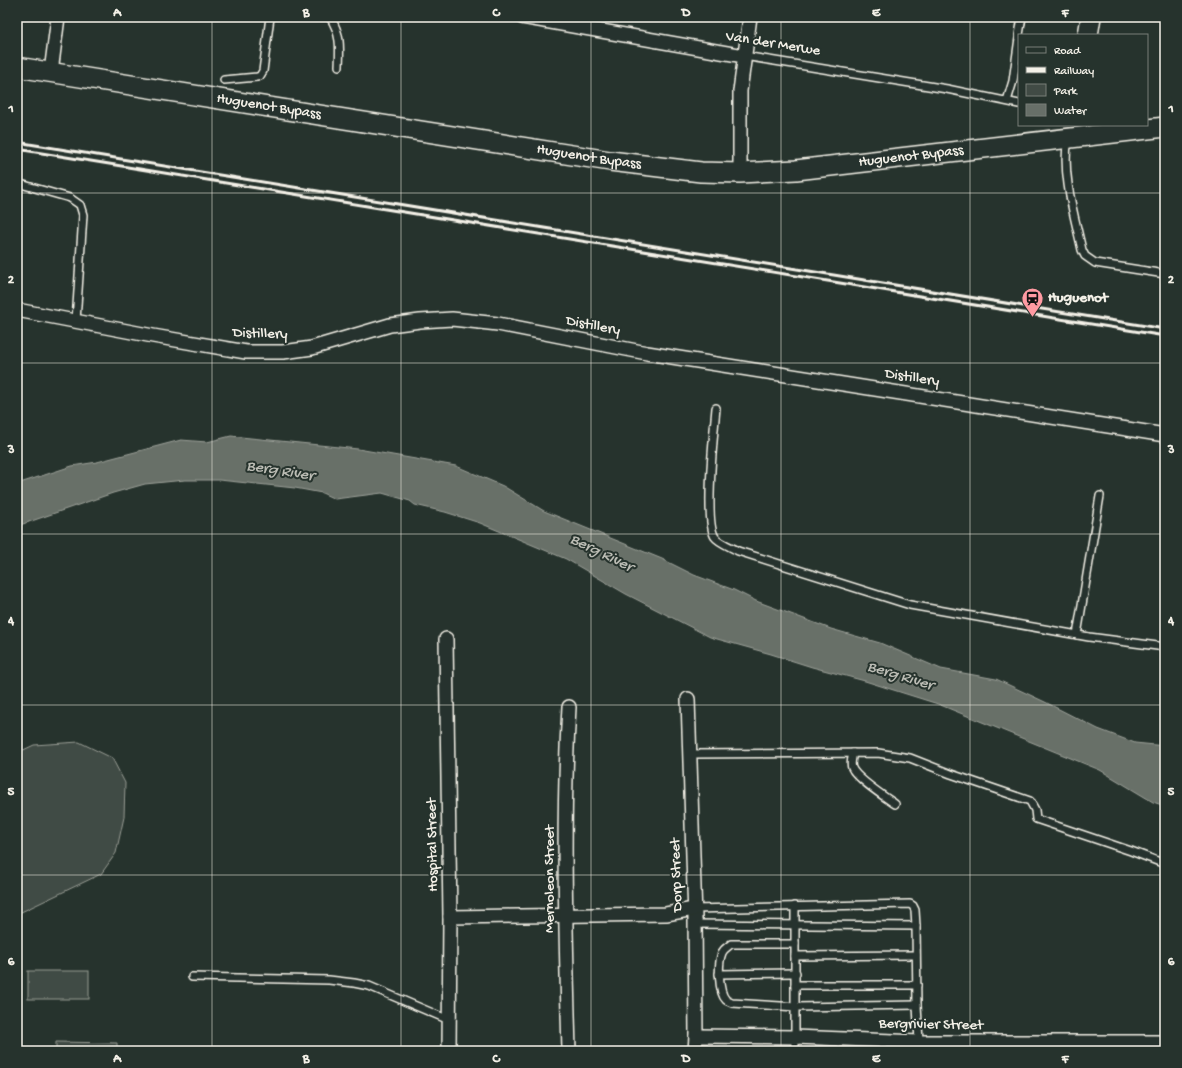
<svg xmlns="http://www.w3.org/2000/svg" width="1182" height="1068" font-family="'Gochi Hand',sans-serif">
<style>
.green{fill:#414b45;stroke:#9a9e96}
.water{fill:#676f68;stroke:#9fa39b}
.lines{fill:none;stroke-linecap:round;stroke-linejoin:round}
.lane-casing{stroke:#f4f1e8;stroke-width:10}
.street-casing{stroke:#f4f1e8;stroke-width:16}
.secondary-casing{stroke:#f4f1e8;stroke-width:22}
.lane{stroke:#26332d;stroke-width:7}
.street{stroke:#26332d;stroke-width:13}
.secondary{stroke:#26332d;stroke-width:19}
.rail{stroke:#f4f1e8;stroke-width:3}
.grid{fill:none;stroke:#f4f1e8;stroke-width:1;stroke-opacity:0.55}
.labels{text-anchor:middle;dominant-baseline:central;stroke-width:4;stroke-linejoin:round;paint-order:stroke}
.street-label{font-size:15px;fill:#f4f1e8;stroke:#26332d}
.poi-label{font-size:15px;font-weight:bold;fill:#f4f1e8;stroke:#26332d;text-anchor:start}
.water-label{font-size:16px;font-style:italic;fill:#bcbdb5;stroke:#26332d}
.neatline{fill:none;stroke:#f4f1e8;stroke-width:1.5}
.grid-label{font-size:13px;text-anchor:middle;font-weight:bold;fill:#f4f1e8}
</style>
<rect width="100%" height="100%" fill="#26332d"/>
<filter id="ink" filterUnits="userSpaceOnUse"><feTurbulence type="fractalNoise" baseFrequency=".025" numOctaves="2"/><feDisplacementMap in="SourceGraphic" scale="8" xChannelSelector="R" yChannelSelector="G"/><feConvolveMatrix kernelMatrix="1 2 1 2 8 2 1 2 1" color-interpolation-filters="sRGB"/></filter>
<g filter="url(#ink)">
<g class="green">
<path d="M79,742L112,758L125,783L124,817L116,853L101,874L17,914V753L34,745Z"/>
<rect x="28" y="971" width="61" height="28"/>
<path d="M56,1042L117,1043V1051H56Z"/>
</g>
<path class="water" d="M231,436L358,449L456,466L503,486L544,511L662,559L694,575L734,590L756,601L831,629L880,643L941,669L996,679L1045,702L1098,729L1135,743L1165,746V806L1153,802L1100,770L938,704L865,681L812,667L771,654L710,637L626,594L566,559L480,523L445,512L415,505L410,501L382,493L335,499L322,493L295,488L219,480H185L145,484L113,493L17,526V484L72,466L97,462L181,440L207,442Z"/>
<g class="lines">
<defs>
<g id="lane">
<path d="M330,17C341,34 340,47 339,66"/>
<path d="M1019,35L1022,17"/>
<path d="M744,56L947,89L1019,104"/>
<path d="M224,80L257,77L260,76L263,71L270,17"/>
<path d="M1007,101L1013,81L1019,38"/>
<path d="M1068,140C1061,172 1075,218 1082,250L1085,256L1095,263L1165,274"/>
<path d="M17,183L70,198L80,205L83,215L76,321"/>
<path d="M716,408C714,431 704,522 715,537C718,542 733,548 738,551L910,605L1089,637L1165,647"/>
<path d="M1077,635L1100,496"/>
<path d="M853,753C852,758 850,763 852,768C856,778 885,797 895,804"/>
<path d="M690,754L878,753L910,758L951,774L1030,801L1035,810L1036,819L1131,851L1165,864"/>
<path d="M694,909L910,904L913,906L915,910L916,926L917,1005L919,1042"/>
<path d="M695,924L916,926"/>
<path d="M795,944H731C728,947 724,948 722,953C718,963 718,992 726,1000C727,1001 730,1002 732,1003L796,1007L917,1005"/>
<path d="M795,956L916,955"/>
<path d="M719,974L796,973"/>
<path d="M192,977L329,980L354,983L369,986L449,1020"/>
<path d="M795,985H917"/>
<path d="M795,1051V906"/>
</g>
<g id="street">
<path d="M522,17L744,56"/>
<path d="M51,72L58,17"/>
<path d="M740,173V91L750,17"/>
<path d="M17,310L153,336L246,352H283L312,348L390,325L420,321L452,319L498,324L647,353L1165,435"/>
<path d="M446,639L450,917L449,1051"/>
<path d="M688,699L695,918L696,1036L695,1051"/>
<path d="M450,917L666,914L694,909"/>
<path d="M696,1036L794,1037L919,1042H1165"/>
<path d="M569,1051C566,936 562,822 569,707"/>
</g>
<g id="secondary">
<path d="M1088,35L1091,17"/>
<path id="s1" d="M17,67L610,161L701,172L740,173L796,170L1165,127"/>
</g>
</defs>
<use href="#lane" class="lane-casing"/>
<use href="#street" class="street-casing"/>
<use href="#secondary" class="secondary-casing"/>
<use href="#lane" class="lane"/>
<use href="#street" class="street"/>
<use href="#secondary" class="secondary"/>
<g class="rail">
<path d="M17,142L1165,329"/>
<path d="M17,149L1165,336"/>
</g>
</g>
</g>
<path class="grid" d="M212,17V1051M401,17V1051M591,17V1051M781,17V1051M970,17V1051M17,193H1165M17,363H1165M17,534H1165M17,705H1165M17,875H1165"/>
<defs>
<symbol id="station-pin" viewBox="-11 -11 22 30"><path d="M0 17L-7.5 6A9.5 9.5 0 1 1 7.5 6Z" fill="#ff9aa2" stroke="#26332d"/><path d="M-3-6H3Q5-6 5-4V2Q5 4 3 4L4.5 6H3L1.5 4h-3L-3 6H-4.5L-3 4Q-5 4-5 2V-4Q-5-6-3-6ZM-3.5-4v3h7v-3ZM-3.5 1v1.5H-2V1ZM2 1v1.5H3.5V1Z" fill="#111"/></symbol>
</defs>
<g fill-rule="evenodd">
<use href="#station-pin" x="1020" y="286" width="25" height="34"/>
</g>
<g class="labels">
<g class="street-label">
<text transform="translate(773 44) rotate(9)">Van der Merwe</text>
<text stroke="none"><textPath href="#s1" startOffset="255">Huguenot Bypass</textPath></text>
<text stroke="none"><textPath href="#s1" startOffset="903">Huguenot Bypass</textPath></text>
<text stroke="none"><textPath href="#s1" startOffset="579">Huguenot Bypass</textPath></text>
<text transform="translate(593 326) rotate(11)">Distillery</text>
<text transform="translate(260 334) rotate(2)">Distillery</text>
<text transform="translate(912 378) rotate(9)">Distillery</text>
<text transform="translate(433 845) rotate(-91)">Hospital Street</text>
<text transform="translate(677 875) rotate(-92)">Dorp Street</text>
<text transform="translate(550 879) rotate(-90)">Mernoleon Street</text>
<text transform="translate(931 1025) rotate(1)">Bergrivier Street</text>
</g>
<g class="poi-label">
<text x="1048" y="298">Huguenot</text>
</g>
<g class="water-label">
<text transform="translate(280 472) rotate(9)">Berg River</text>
<text transform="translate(601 554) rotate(26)">Berg River</text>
<text transform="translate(900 677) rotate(17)">Berg River</text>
</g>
</g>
<rect width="1182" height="1068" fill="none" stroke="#26332d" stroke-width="44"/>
<rect x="1018" y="34" width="130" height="92" fill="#26332d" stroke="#787f78"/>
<rect x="1026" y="47" width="20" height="6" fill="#26332d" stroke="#787f78"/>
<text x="1054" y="54" font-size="12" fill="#f4f1e8">Road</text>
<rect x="1026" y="67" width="20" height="6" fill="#f4f1e8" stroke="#787f78"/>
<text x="1054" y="74" font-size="12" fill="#f4f1e8">Railway</text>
<rect x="1026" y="84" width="20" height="12" fill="#414b45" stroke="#787f78"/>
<text x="1054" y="94" font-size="12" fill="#f4f1e8">Park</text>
<rect x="1026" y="104" width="20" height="12" fill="#676f68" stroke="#787f78"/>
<text x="1054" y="114" font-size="12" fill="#f4f1e8">Water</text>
<rect x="22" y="22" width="1138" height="1024" class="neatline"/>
<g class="grid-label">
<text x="117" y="16">A</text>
<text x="306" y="16">B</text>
<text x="496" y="16">C</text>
<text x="686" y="16">D</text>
<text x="876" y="16">E</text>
<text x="1065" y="16">F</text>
<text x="11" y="112">1</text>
<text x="1171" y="112">1</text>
<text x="11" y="283">2</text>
<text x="1171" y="283">2</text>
<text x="11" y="453">3</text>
<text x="1171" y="453">3</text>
<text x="11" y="624">4</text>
<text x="1171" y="624">4</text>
<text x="11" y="795">5</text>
<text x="1171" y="795">5</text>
<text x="11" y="965">6</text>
<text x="1171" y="965">6</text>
<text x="117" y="1062">A</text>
<text x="306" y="1062">B</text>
<text x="496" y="1062">C</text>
<text x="686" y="1062">D</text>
<text x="876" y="1062">E</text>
<text x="1065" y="1062">F</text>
</g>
</svg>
